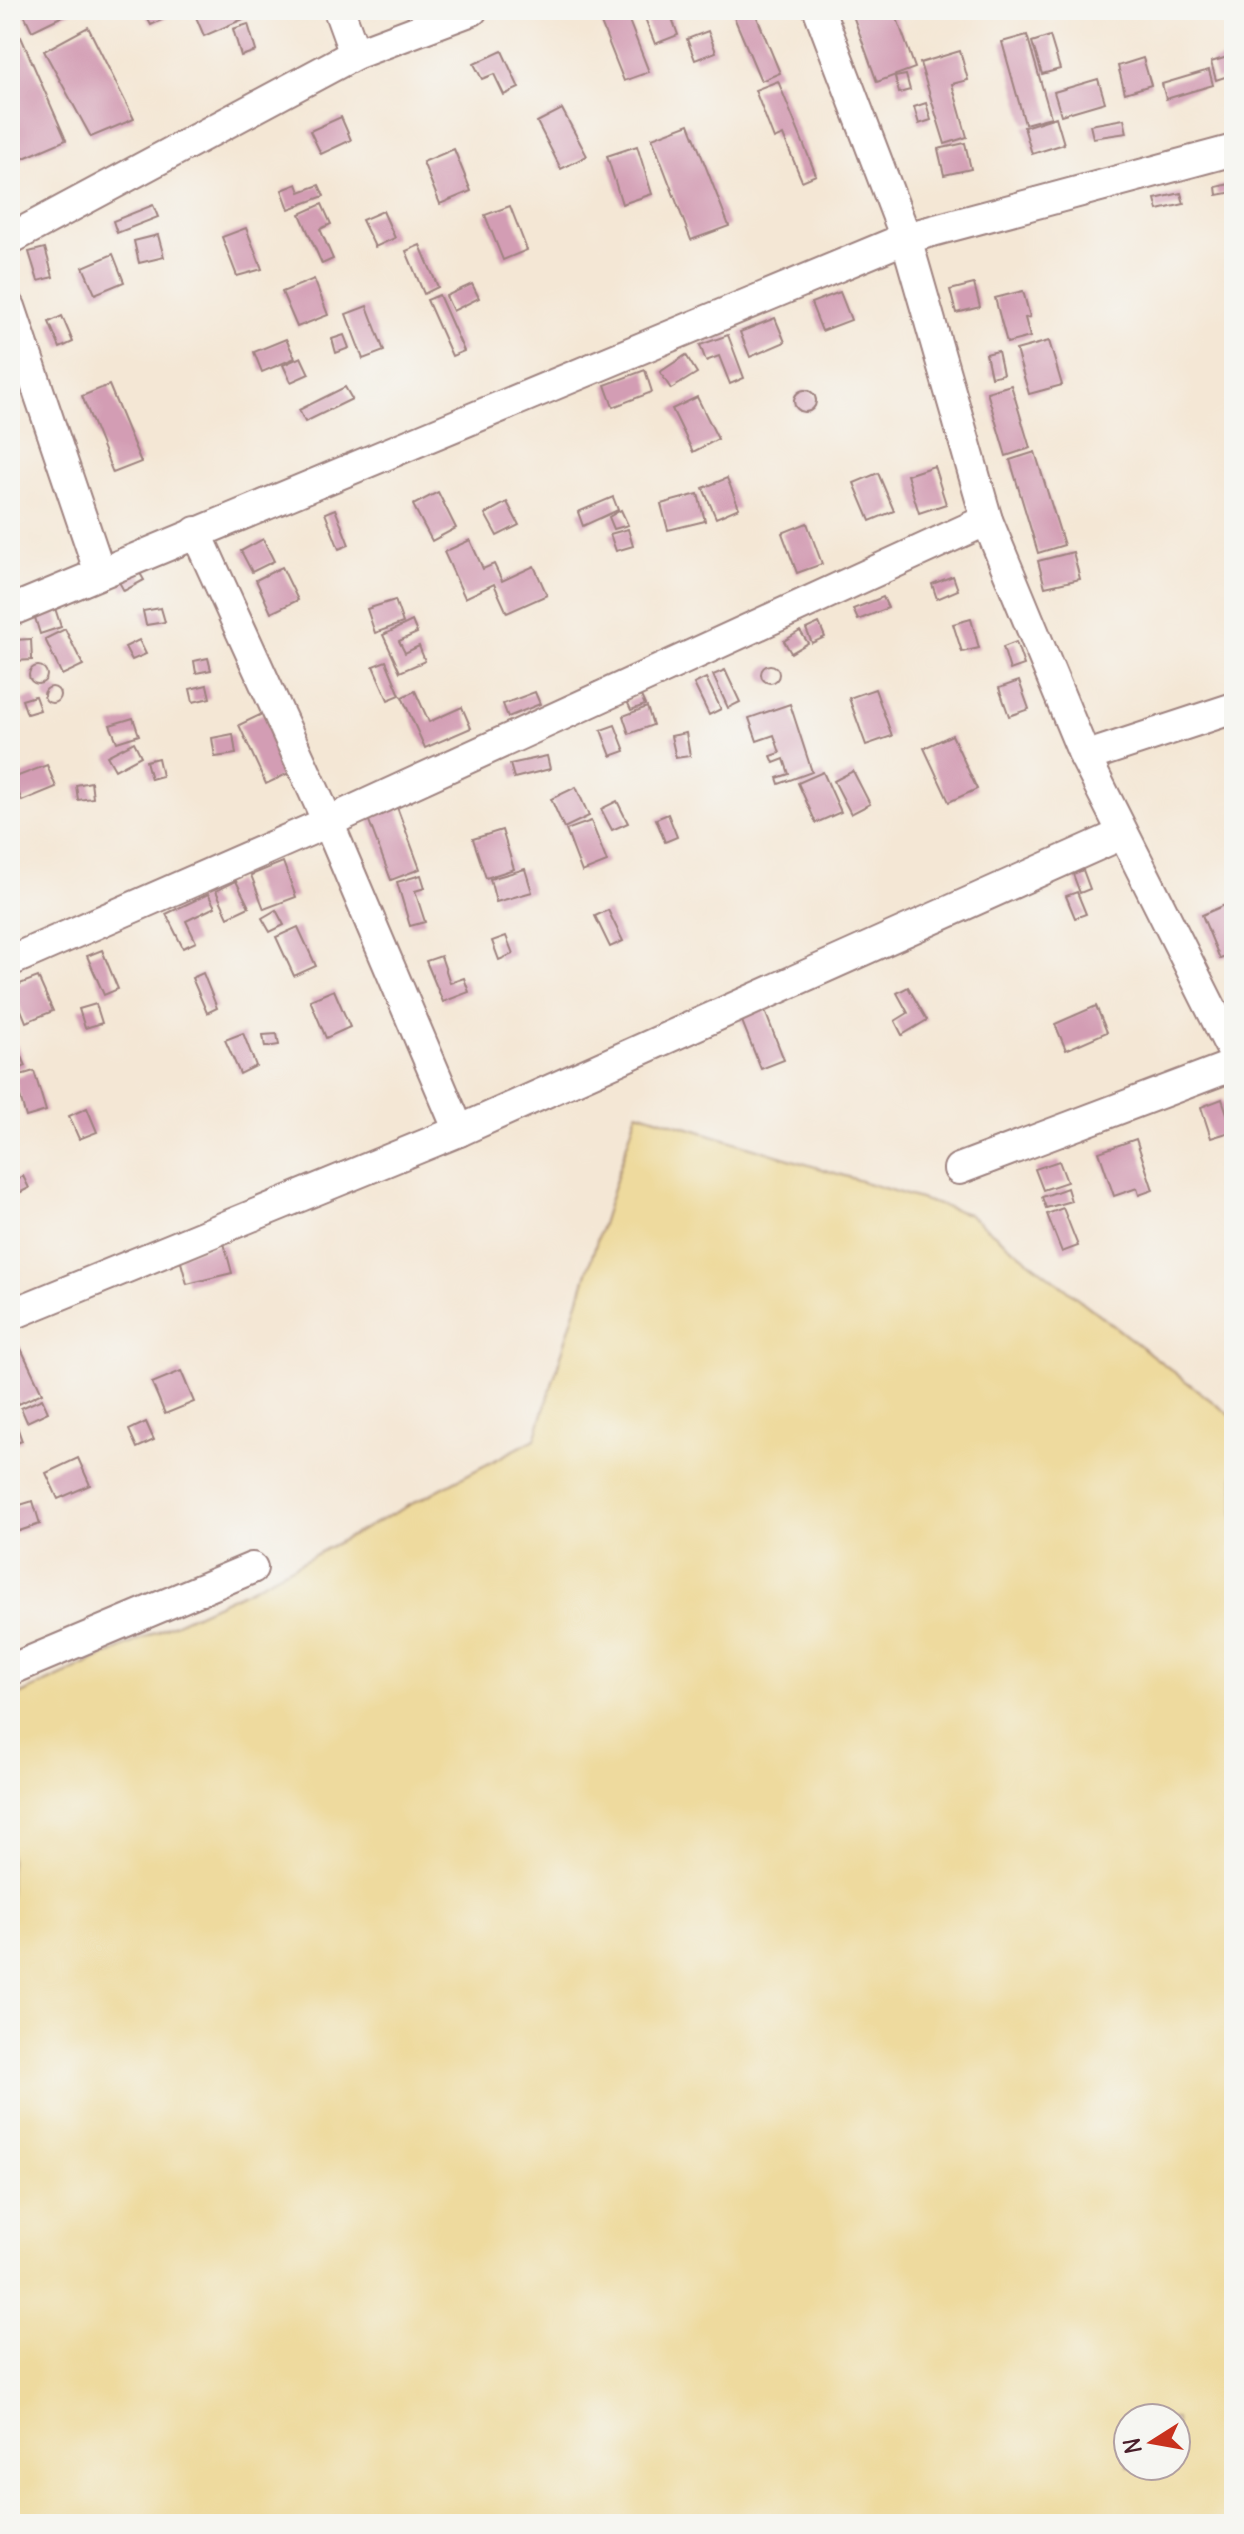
<svg xmlns="http://www.w3.org/2000/svg" width="1244" height="2534" font-family="Delius,sans-serif">
<style>
.sand{fill:#eeda9e;stroke:#9c7c64;stroke-width:2;fill-rule:evenodd}
.building{fill:#d39db4}
.lines{fill:none;stroke-linecap:round;stroke-linejoin:round}
.minor-casing{stroke:#9f8380;stroke-width:34}
.minor{stroke:#fff;stroke-width:30}
</style>
<rect width="100%" height="100%" fill="#f6f6f2"/>
<filter id="ink" filterUnits="userSpaceOnUse"><feTurbulence type="fractalNoise" baseFrequency=".0125" numOctaves="2"/><feDisplacementMap in="SourceGraphic" scale="16" xChannelSelector="R" yChannelSelector="G"/><feConvolveMatrix kernelMatrix="1 2 1 2 8 2 1 2 1" color-interpolation-filters="sRGB"/></filter>
<filter id="wash" filterUnits="userSpaceOnUse"><feTurbulence type="fractalNoise" baseFrequency=".006" numOctaves="4" result="noise"/><feDisplacementMap in="SourceGraphic" scale="32" xChannelSelector="R" yChannelSelector="G"/><feGaussianBlur stdDeviation="1.8" result="paint"/><feColorMatrix in="noise" values="0 0 0 0 0 0 0 0 0 0 0 0 0 0 0 0 0 1.4 0 .05"/><feComposite in="paint" operator="in"/></filter>
<g filter="url(#wash)">
<rect width="100%" height="100%" fill="#f4e7d5"/>
<path class="sand" d="M637,1112L968,1214L1234,1418V2524H10V1699L246,1591L535,1439ZM1128,2418H1176V2466H1128Z"/>
<g id="blocks">
<g class="building">
<path d="M22,10H75L32,31Z"/>
<path d="M143,10H183L151,25Z"/>
<path d="M211,10H245L248,17L204,36L196,17Z"/>
<path d="M665,10H669L678,35L655,44L645,18Z"/>
<path d="M731,10H754L780,73L761,81Z"/>
<path d="M851,10H894L915,68L877,82Z"/>
<path d="M626,13L649,72L624,81L601,23Z"/>
<path d="M248,24L256,51L241,56L233,29Z"/>
<path d="M88,27L134,119L91,137L44,51Z"/>
<path d="M708,31L716,52L695,60L687,39Z"/>
<path d="M1027,35L1051,117L1025,124L1002,42Z"/>
<path d="M1050,36L1060,69L1042,74L1032,42Z"/>
<path d="M21,37L66,140L10,164V41Z"/>
<path d="M502,51L519,88L504,95L494,74L482,79L474,64Z"/>
<path d="M960,51L968,80L952,84L967,137L945,144L920,63Z"/>
<path d="M1234,55V74L1216,80L1211,62Z"/>
<path d="M1143,58L1151,85L1125,93L1118,66Z"/>
<path d="M1209,70L1213,85L1166,99L1162,84Z"/>
<path d="M906,75L910,90L899,93L895,77Z"/>
<path d="M1098,79L1105,102L1061,115L1054,92Z"/>
<path d="M778,81L816,175L802,181L783,135L774,139L755,90Z"/>
<path d="M926,103L931,120L919,124L914,107Z"/>
<path d="M562,109L587,156L561,169L537,122Z"/>
<path d="M341,117L351,140L321,154L310,131Z"/>
<path d="M1056,117L1064,144L1032,154L1024,127Z"/>
<path d="M1124,119L1127,133L1093,138L1090,125Z"/>
<path d="M689,124L729,226L691,240L652,138Z"/>
<path d="M965,143L971,169L944,175L938,149Z"/>
<path d="M637,146L652,194L622,204L607,156Z"/>
<path d="M454,149L471,191L440,204L423,162Z"/>
<path d="M1234,183V192L1217,195L1216,187Z"/>
<path d="M297,184L300,192L319,185L324,196L289,209L282,190Z"/>
<path d="M1181,193L1184,204L1158,210L1155,199Z"/>
<path d="M322,204L331,224L320,229L333,259L322,264L300,214Z"/>
<path d="M153,205L158,217L117,233L113,221Z"/>
<path d="M510,206L527,250L503,260L485,215Z"/>
<path d="M383,211L395,238L375,247L362,220Z"/>
<path d="M246,228L262,269L237,276L222,237Z"/>
<path d="M158,235L164,257L139,263L134,241Z"/>
<path d="M420,245L438,287L424,294L406,251Z"/>
<path d="M45,248L53,277L38,281L29,252Z"/>
<path d="M113,254L124,282L95,294L83,267Z"/>
<path d="M314,279L328,315L297,327L282,292Z"/>
<path d="M472,284L479,298L453,311L446,296Z"/>
<path d="M974,284L980,307L956,313L950,290Z"/>
<path d="M1023,291L1030,317L1025,318L1030,337L1007,343L995,298Z"/>
<path d="M840,292L851,320L822,331L811,303Z"/>
<path d="M439,295L464,351L452,356L427,300Z"/>
<path d="M367,306L384,351L363,359L346,314Z"/>
<path d="M62,316L73,342L60,348L49,322Z"/>
<path d="M775,318L785,342L750,357L740,332Z"/>
<path d="M344,335L349,348L336,353L332,339Z"/>
<path d="M728,335L744,378L730,384L719,356L706,361L700,345Z"/>
<path d="M286,339L295,358L262,372L254,352Z"/>
<path d="M1049,341L1062,385L1029,394L1016,350Z"/>
<path d="M998,351L1003,374L991,377L986,354Z"/>
<path d="M686,355L697,373L671,389L660,372Z"/>
<path d="M301,357L309,374L291,382L283,365Z"/>
<path d="M645,370L652,392L613,407L605,385Z"/>
<path d="M109,385L141,462L113,473L82,396Z"/>
<path d="M1011,385L1030,448L1006,456L987,392Z"/>
<path d="M345,387L352,399L305,422L299,410Z"/>
<circle cx="805" cy="401" r="11"/>
<path d="M697,397L718,439L693,452L672,409Z"/>
<path d="M1035,452L1064,545L1038,553L1010,460Z"/>
<path d="M934,466L946,504L919,513L907,475Z"/>
<path d="M878,473L894,511L870,521L854,483Z"/>
<path d="M727,478L739,508L716,518L703,488Z"/>
<path d="M438,492L456,528L432,541L413,505Z"/>
<path d="M698,494L705,521L668,530L661,504Z"/>
<path d="M613,497L618,510L583,526L578,512Z"/>
<path d="M507,502L519,525L497,536L485,514Z"/>
<path d="M335,509L349,545L339,549L325,513Z"/>
<path d="M621,510L628,525L614,529L609,517Z"/>
<path d="M807,523L822,564L797,573L782,533Z"/>
<path d="M628,529L633,546L616,551L610,534Z"/>
<path d="M263,539L274,561L252,572L241,551Z"/>
<path d="M470,540L483,569L494,564L502,581L534,566L547,595L507,613L494,584L465,598L444,552Z"/>
<path d="M1073,552L1080,579L1045,587L1038,561Z"/>
<path d="M134,563L144,580L124,591L114,573Z"/>
<path d="M282,567L298,600L271,613L256,580Z"/>
<path d="M953,576L958,590L937,599L932,584Z"/>
<path d="M883,597L888,608L858,620L853,609Z"/>
<path d="M395,600L403,623L375,633L367,609Z"/>
<path d="M54,605L61,627L40,634L33,611Z"/>
<path d="M161,608L165,622L146,625L143,611Z"/>
<path d="M971,619L979,648L962,652L953,624Z"/>
<path d="M412,621L417,633L399,641L405,653L419,646L425,661L400,672L383,635Z"/>
<path d="M819,623L825,637L812,643L806,629Z"/>
<path d="M65,629L83,665L62,675L45,639Z"/>
<path d="M800,631L808,643L791,653L784,641Z"/>
<path d="M31,639L32,660L14,661L13,640Z"/>
<path d="M139,640L146,654L132,660L125,647Z"/>
<path d="M1016,642L1024,665L1010,670L1003,647Z"/>
<path d="M208,658L211,670L196,673L194,661Z"/>
<path d="M386,661L400,695L388,700L373,666Z"/>
<circle cx="770" cy="674" r="9"/>
<circle cx="38" cy="675" r="9"/>
<path d="M725,670L740,702L728,708L713,675Z"/>
<path d="M706,678L721,709L709,715L694,684Z"/>
<path d="M1019,681L1029,709L1009,716L999,688Z"/>
<path d="M207,685L210,698L193,702L190,689Z"/>
<circle cx="52" cy="695" r="8"/>
<path d="M875,689L892,736L866,745L849,698Z"/>
<path d="M415,691L429,722L462,707L471,728L425,748L402,697Z"/>
<path d="M535,692L540,704L508,717L503,704Z"/>
<path d="M35,696L40,710L27,714L22,700Z"/>
<path d="M641,696L645,705L631,710L627,701Z"/>
<path d="M790,704L812,772L779,784L777,778L789,774L784,759L774,763L771,756L780,753L774,735L757,741L749,718Z"/>
<path d="M647,707L653,725L629,734L623,716Z"/>
<path d="M264,713L291,772L266,784L239,725Z"/>
<path d="M133,718L139,735L117,742L110,725Z"/>
<path d="M615,725L625,751L611,756L601,730Z"/>
<path d="M686,733L690,756L676,758L671,736Z"/>
<path d="M233,734L236,754L215,757L212,738Z"/>
<path d="M952,735L977,789L949,802L924,748Z"/>
<path d="M134,742L141,756L115,770L107,756Z"/>
<path d="M547,756L550,769L514,778L510,764Z"/>
<path d="M158,758L162,776L151,779L146,761Z"/>
<path d="M47,765L56,787L22,801L13,778Z"/>
<path d="M853,771L870,804L851,814L834,781Z"/>
<path d="M823,772L841,812L816,823L798,783Z"/>
<path d="M91,782L93,798L78,800L76,785Z"/>
<path d="M576,787L589,816L564,828L551,799Z"/>
<path d="M394,799L420,869L391,880L365,810Z"/>
<path d="M617,801L628,823L612,830L601,809Z"/>
<path d="M668,814L677,837L665,842L656,819Z"/>
<path d="M591,821L607,862L582,872L566,830Z"/>
<path d="M502,830L514,869L486,878L473,839Z"/>
<path d="M283,862L296,897L264,909L251,875Z"/>
<path d="M525,869L532,892L496,902L490,879Z"/>
<path d="M1083,870L1090,889L1080,893L1073,874Z"/>
<path d="M421,875L425,888L415,891L425,922L410,926L397,882Z"/>
<path d="M236,881L249,907L228,917L216,891Z"/>
<path d="M1077,892L1086,914L1075,918L1066,896Z"/>
<path d="M208,894L215,907L186,921L196,942L183,948L166,914Z"/>
<path d="M1234,901V954L1220,959L1202,915Z"/>
<path d="M276,910L284,925L270,932L262,918Z"/>
<path d="M608,910L623,941L610,947L595,916Z"/>
<path d="M298,927L316,966L294,976L276,937Z"/>
<path d="M506,936L513,954L499,960L492,941Z"/>
<path d="M102,950L118,989L104,995L87,956Z"/>
<path d="M441,956L450,983L464,978L469,992L443,1002L426,961Z"/>
<path d="M203,973L217,1008L207,1013L192,978Z"/>
<path d="M38,977L53,1011L26,1022L12,987Z"/>
<path d="M908,987L927,1020L902,1035L895,1021L908,1013L897,993Z"/>
<path d="M334,990L350,1027L326,1038L310,1000Z"/>
<path d="M96,1004L102,1023L85,1028L79,1009Z"/>
<path d="M763,1006L784,1060L761,1069L740,1016Z"/>
<path d="M1096,1006L1107,1032L1066,1050L1055,1024Z"/>
<path d="M243,1033L256,1066L240,1074L225,1040Z"/>
<path d="M277,1034L279,1045L265,1047L263,1035Z"/>
<path d="M17,1045L26,1066L10,1073V1049Z"/>
<path d="M34,1071L46,1111L26,1117L14,1077Z"/>
<path d="M1222,1099L1233,1131L1211,1138L1201,1107Z"/>
<path d="M87,1108L97,1132L79,1139L69,1116Z"/>
<path d="M1136,1139L1153,1190L1139,1195L1137,1188L1114,1196L1099,1152Z"/>
<path d="M1059,1161L1067,1182L1043,1190L1035,1169Z"/>
<path d="M23,1176L29,1188L11,1197L10,1182Z"/>
<path d="M1067,1188L1071,1201L1046,1208L1042,1197Z"/>
<path d="M1063,1208L1078,1246L1062,1252L1047,1214Z"/>
<path d="M224,1243L232,1273L187,1284L179,1255Z"/>
<path d="M16,1338L42,1393L19,1404L10,1385V1341Z"/>
<path d="M181,1371L194,1402L165,1414L152,1383Z"/>
<path d="M42,1399L48,1412L27,1422L21,1408Z"/>
<path d="M10,1406L22,1441L10,1445Z"/>
<path d="M146,1422L154,1440L137,1448L129,1430Z"/>
<path d="M78,1458L90,1485L58,1499L46,1473Z"/>
<path d="M33,1501L40,1524L10,1534V1508Z"/>
</g>
</g>
</g>
<g filter="url(#ink)">
<use href="#blocks" fill-opacity="0" stroke="#9f8380" stroke-width="2"/>
<g class="lines">
<defs>
<g id="minor">
<path d="M339,10L355,54"/>
<path d="M819,10L906,238L987,520L1085,757L1234,1054"/>
<path d="M10,239L355,54L472,10"/>
<path d="M10,307L100,573"/>
<path d="M196,532L328,822L459,1131"/>
<path d="M10,611L906,238L1234,150"/>
<path d="M1085,757L1234,708"/>
<path d="M10,961L328,822L987,520"/>
<path d="M959,1169L1234,1065"/>
<path d="M10,1315L459,1131L1122,834"/>
<path d="M10,1670L252,1568"/>
</g>
</defs>
<use href="#minor" class="minor-casing"/>
<use href="#minor" class="minor"/>
</g>
</g>
<rect width="1244" height="2534" fill="none" stroke="#f6f6f2" stroke-width="40"/>
<g transform="translate(1152 2442) rotate(259)"><circle r="38" fill="#f6f6f2" stroke="#b1a0a2" stroke-width="2"/>
<path d="M0-6L14 30L0 20L-14 30Z" fill="#c8321e"/>
<text y="-12" font-size="22" font-weight="bold" text-anchor="middle" fill="#4a1f2b">N</text>
</g>
</svg>
